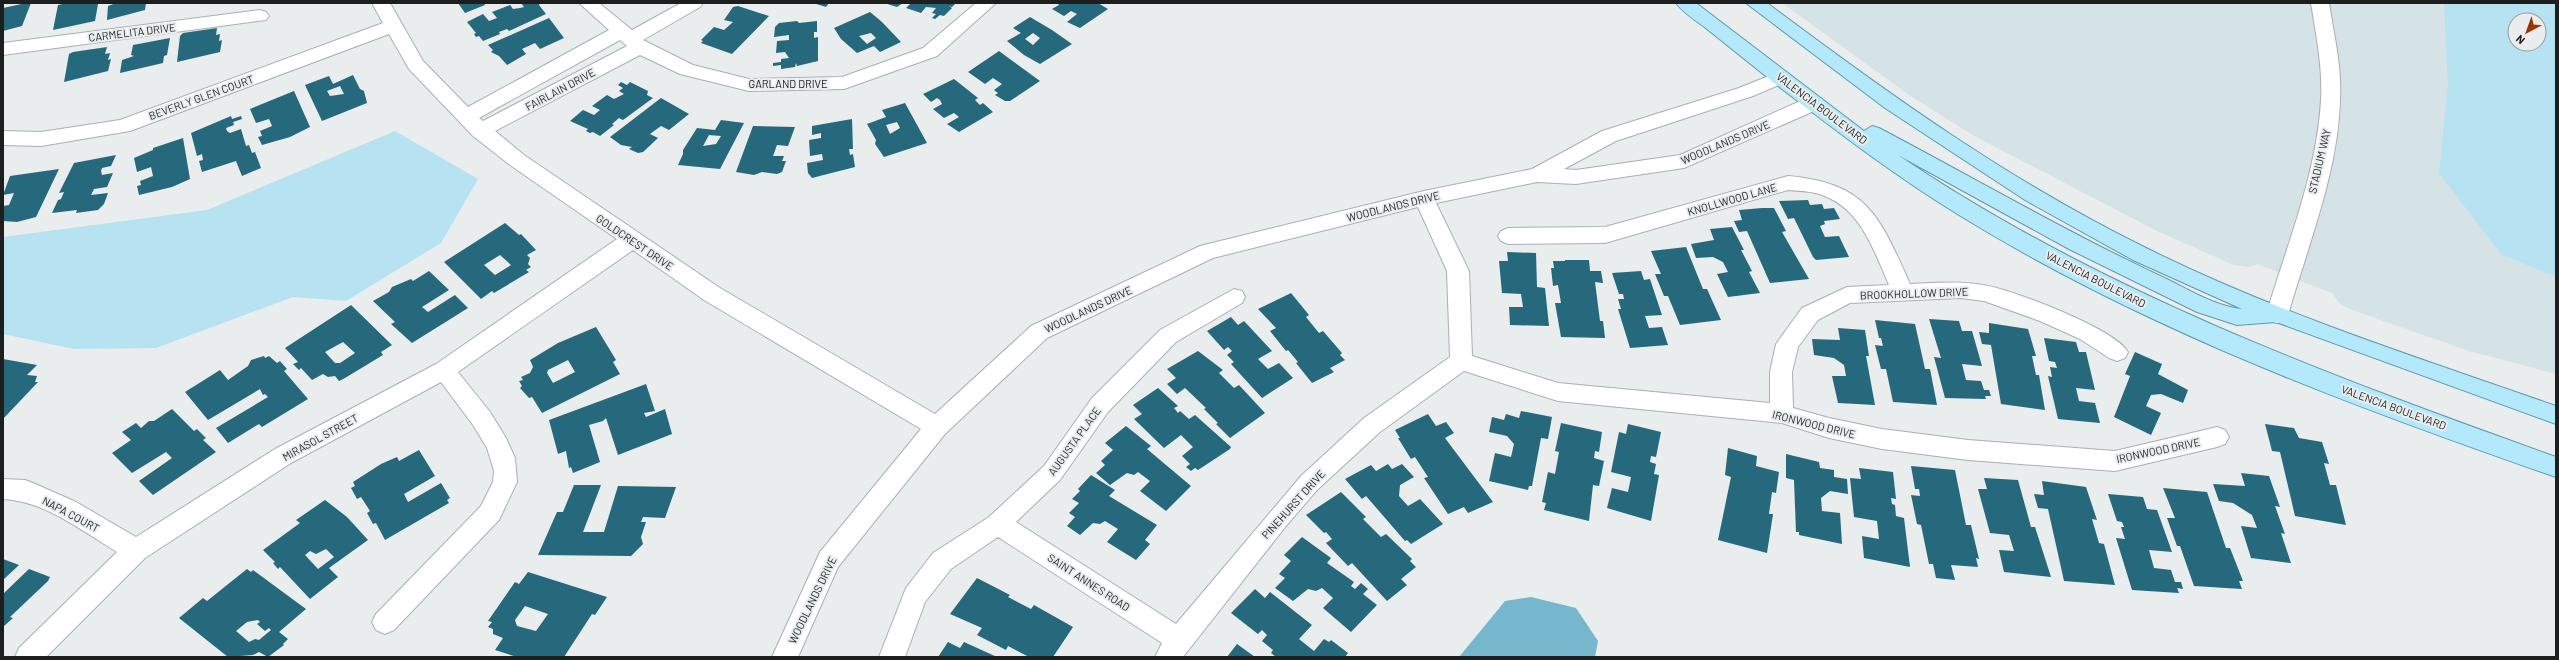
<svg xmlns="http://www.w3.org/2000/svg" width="2559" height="660" font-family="Barlow,sans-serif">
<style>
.built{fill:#d5e2e6;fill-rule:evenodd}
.green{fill:#b7e2f2;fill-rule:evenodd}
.forest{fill:#77b7cd}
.building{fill:#26687c;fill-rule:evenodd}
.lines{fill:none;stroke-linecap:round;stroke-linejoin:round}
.minor-casing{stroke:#abafb0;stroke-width:2}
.major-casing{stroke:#5e99ac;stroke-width:2}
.minor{fill:#fff;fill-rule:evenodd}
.major{fill:#b3e9fb;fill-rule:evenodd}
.labels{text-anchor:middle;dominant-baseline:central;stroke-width:4;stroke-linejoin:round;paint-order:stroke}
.street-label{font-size:11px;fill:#1d1f1f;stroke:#e9edee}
</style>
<rect width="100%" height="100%" fill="#e9edee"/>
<path class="built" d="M1782,3H2556V374L2469,351L2355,311L2340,304L2332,293L2257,264L2250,267L2234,265L2157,231L1976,137L1912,97ZM2515,20H2539V44H2515Z"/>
<g class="green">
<path d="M2444,3H2556V277L2501,254L2439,173L2448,85ZM2515,20H2539V44H2515Z"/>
<path d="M395,131L478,179L441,243L346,301L293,297L156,348L74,349L3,334V237L207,210Z"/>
</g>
<path class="forest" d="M1531,597L1576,608L1598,641L1595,657H1459L1505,601Z"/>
<g class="building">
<path d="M26,3H31L22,26L3,31V8Z"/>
<path d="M67,3L98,4L95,21L53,30L58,5Z"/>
<path d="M116,3H146L145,10L107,20L108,6Z"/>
<path d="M458,3H484L485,5L465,13Z"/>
<path d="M521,3H540L539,5L546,14L509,31L507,29L499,32L500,34L483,41L479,36L476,37L474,34L476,33L467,22L483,14L489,21L497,18L492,12L510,5L513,9L520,8L524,7Z"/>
<path d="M813,3H829L826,7Z"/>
<path d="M884,3H903L897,7Z"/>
<path d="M911,3H956L952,7L949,6L952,8L944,16L940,15L935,19L932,18L936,14L932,13L936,8L926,7L921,13L906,8Z"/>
<path d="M1057,3H1098L1108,9L1080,28L1067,22L1077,14L1071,11L1064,16L1052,9L1059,5Z"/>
<path d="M738,6L769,16L732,54L701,43L703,41L701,40L714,27L724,30L733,22L724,20L733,7Z"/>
<path d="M870,12L882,22L901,42L880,52L874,46L857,53L841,39L834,28ZM871,33L876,38L867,44L859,36Z"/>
<path d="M1030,17L1052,30L1072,44L1040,64L1024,55L1007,41L1021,33L1013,28ZM1033,33L1040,38L1033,45L1025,39Z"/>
<path d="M549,18L564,38L540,49L535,43L522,49L526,54L507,65L499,56L491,52L493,50L488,45Z"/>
<path d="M797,21L799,23L817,21V32H814V38L818,37V61L797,66L796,63L795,67L781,69V65L773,66V63L781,62V59L789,58L785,52L776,53L777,41L789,40V35L774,37L775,27L779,23Z"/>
<path d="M217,28L216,35L220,34L219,41L222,40L220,52L177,62L180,36L183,33Z"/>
<path d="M170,38L167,55L164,56L163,63L120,73L122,60L134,56L131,55L133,45Z"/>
<path d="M107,47L105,54L110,53L108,60L111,59L108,71L64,82L69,54L73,52Z"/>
<path d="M999,51L1040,81L1010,101H1005L995,95L998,93L994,90L1002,84L993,78L985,84L968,72Z"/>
<path d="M353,75L360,89L364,91L367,103L322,121L305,85L329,76L333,84ZM340,86L344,94L330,96L327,91Z"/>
<path d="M954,79L978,98L975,100L980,105L983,103L993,112L959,132L947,124L959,117L954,113L944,118L933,109L942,104L940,100L937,98L931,102L923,94Z"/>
<path d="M621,82L627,85L630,82L648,91L647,95L653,98L623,120L619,118L612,124L614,125L600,136L593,132L590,133L586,131L588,129L570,121L583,110L594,115L600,110L592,106L607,95L614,99L624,94L619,91L623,88L618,85Z"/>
<path d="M294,91L310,127L290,137L262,145L258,137L262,136L260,131L272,126L269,119L256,123L250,109Z"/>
<path d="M661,98L689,114L669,130L661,126L650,134L658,138L643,152L638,153L629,149L632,147L621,145L610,137Z"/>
<path d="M905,103L927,143L884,157L875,144L876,140L867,124L886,117L882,110ZM897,122L900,128L890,134L886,125Z"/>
<path d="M231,116L232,119L241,116L242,119L233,122L234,125L226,128L227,131L230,133L241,129L246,146L249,145L252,153L255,152L261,168L242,176L236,161L202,172L199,161L203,160L202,154L197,156L191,133Z"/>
<path d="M852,119L853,149H849L850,155L853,154L855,167L812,178L808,173L807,163L823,160L822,154L810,156L809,140L821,138V133L812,135V126Z"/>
<path d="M721,120L744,123L720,169L678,165L683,154V150L697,128L715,130ZM709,135L721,136L716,144L703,146Z"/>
<path d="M753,126L795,127L788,146L777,145L773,156H784L782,161H786L782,172L777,174L762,172L754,175L736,172Z"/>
<path d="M183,138L190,179L172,187L139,195L137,186L141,185L140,181L153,176L151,167L137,172L134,158L153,150V148Z"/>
<path d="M116,155L111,166L102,168L101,171L102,175L113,173L107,187L94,189L91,195L108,193L104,204L98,210L76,213L77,210L52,213L58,200L61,199L64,192L59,193L74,163Z"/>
<path d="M59,169L36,217L17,222L3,221V206L9,205L14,193L3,195L10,176Z"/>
<path d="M1808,200L1810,205L1822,204L1824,209L1834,208L1840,219L1824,221L1825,224L1820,226L1825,237L1839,236L1849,257L1816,260L1813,257L1794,218L1788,219L1779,201Z"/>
<path d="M1762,208H1774L1786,231L1782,232L1809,279L1770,283L1747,231L1739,232L1734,221L1742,220L1739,210Z"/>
<path d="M505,223L519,235L521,234L536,250L527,255L530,258L528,264L531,267L526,270L529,272L494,293L492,291L481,299L444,262ZM500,255L511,265L495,275L484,265Z"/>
<path d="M1732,227L1744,250H1741L1752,271L1749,272L1760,293L1728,297L1717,274L1728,272L1723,262L1713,257L1696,258L1691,244L1714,240L1710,229Z"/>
<path d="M1686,247L1703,289H1707L1721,320L1680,325L1668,296H1664L1655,274H1661L1651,251Z"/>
<path d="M1507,252L1536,253L1537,287L1545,288L1549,326L1510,325L1509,307H1523L1521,294L1502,293L1499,261H1508Z"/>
<path d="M1565,260H1589L1590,271H1601L1603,283L1595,282L1600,321H1603L1605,338L1561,337L1555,303H1561L1558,285L1553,286L1551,268H1554L1553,261H1565Z"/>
<path d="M429,271L449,290L422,307L428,312L455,295L468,308L412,343L391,324L395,322L373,301L389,292L392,287L411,279L413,281Z"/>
<path d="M1641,271L1644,280L1650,279L1662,315L1645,316L1649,328L1662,327L1668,345L1630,348L1618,309H1621L1618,299H1624L1623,294H1619L1612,273Z"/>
<path d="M1291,293L1309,315L1306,317L1319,333L1323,331L1342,353L1340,355L1345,360L1330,368L1334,372L1312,383L1296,363L1298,362L1288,350L1286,351L1270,331L1276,328L1258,309Z"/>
<path d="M351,305L392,345L381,352L383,355L345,378L339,381L335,376L328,377L323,374L312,380L301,368L299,370L293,364L298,362L285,348ZM343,342L355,353L340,363H335L325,352Z"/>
<path d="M1231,317L1238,325L1244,321L1272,351L1258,359L1268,369L1279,363L1293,378L1262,398L1231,364L1234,362L1227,355L1232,351L1228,347L1224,350L1207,331Z"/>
<path d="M1929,319L1959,321L1962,331H1972L1982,366L1962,364L1966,380L1981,381L1984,390H1989L1991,396H1985L1986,399L1945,398L1934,357L1941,358Z"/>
<path d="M1875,320L1915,324L1925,369H1930L1937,405L1893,402L1886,369H1881L1875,345L1883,346L1881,338H1879Z"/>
<path d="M1989,323L2028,329L2036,356H2032L2036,375H2039L2045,410L2001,404L1991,345L1982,344L1979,332L1989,333Z"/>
<path d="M596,327L616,360L613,362L620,374L542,413L532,397L529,398L520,388L522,386L519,381L523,380L521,377L530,373L533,367L530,360L558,343ZM568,360L575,372L553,383L547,373L548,370Z"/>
<path d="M1838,328L1865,330L1869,356H1866L1875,405L1838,403L1832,376H1846L1844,365L1834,358L1814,355L1812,339L1840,340Z"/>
<path d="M2044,338L2076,342L2079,352H2086L2095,390L2076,388L2079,401L2095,403L2100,423L2058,419L2048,376L2052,377L2050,367L2057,368L2055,362L2049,361Z"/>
<path d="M1198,351L1223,370L1219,373L1234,388L1239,385L1265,413L1230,438L1216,424L1218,423L1204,409L1206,408L1185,388L1177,394L1167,384L1176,378L1167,369Z"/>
<path d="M2135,352L2162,364L2158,374L2188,390L2183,403L2161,394L2151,395L2146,406L2161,413L2151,435L2114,417L2130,376L2125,374Z"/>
<path d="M264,356L265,358L269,356L277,363L280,361L287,369L284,371L308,399L262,427L259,424L228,443L216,428L268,397L265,394L263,395L260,389L208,420L185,392L220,370L228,380L248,366L251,360Z"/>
<path d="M3,359L37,365L27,375L37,376L35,382H38L3,419Z"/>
<path d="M646,384L655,411L644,413L646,417L665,409L672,434L618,455L606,418L603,421L589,425L600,462L573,473L571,467L569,468L566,451L558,454L549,420Z"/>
<path d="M1158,388L1178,406L1174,408L1178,413L1180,411L1189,419L1195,415L1231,447L1230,449L1198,470L1195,468L1191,471L1186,467L1190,464L1182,456L1193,447L1181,435L1164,448L1134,419L1142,414L1133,405Z"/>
<path d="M172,409L194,431L197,429L206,438L203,440L216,452L153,495L139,481L172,458L166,452L132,473L112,453L131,440L122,432L136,423L141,428L149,421H154Z"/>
<path d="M1521,411L1552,417L1548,439L1541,438L1532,486H1529L1528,490L1489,481L1495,453L1511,457L1514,444L1507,436L1489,432L1492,417L1504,420L1506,414L1519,418Z"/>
<path d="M1428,414L1436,426L1446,422L1454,433L1445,438L1493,502L1468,513L1464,507L1448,514L1424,478L1428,477L1415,457L1411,459L1398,438H1400L1395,430Z"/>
<path d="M1561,423L1602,432L1599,452L1595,451L1594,458L1604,461L1599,486L1593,485L1589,521L1544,510L1546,503L1542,502L1548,472L1555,474L1559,452L1555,451Z"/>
<path d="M1628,424L1661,432L1656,457L1651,456L1650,462L1656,464L1654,474L1659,475L1651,521L1607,508L1612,488L1628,492L1631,477L1611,472L1619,432L1626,434Z"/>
<path d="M2265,424L2294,428L2299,438L2322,442L2329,464L2324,463L2330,485H2336L2346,525L2295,516L2280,452L2272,451Z"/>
<path d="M1126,426L1151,446L1147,449L1191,486L1166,511L1140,491L1150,481L1138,472L1134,475L1127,473L1110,485L1096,473L1105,465L1101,461L1113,450L1105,443Z"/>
<path d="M1728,448L1757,456L1756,466L1779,472L1776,493L1772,492L1769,514H1773L1767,553L1718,540L1731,477L1725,475Z"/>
<path d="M419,450L435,476L404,494L408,502L441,483L450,498L447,500L449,503L385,540L376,523L373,524L367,513L370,511L361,497L357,499L351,488L355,486L353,482L381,464L397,457L399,461Z"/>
<path d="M1786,454L1819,462L1820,468L1834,470V477L1847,479L1848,494L1830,491L1821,498L1822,511L1840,513L1842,544L1799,535V532H1796L1794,480L1786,478Z"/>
<path d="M1388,464L1392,469L1402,464L1414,477L1400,485L1399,496L1408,506L1420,499L1443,524L1411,544L1407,540L1405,541L1366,496L1362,499L1345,479L1371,465L1376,471Z"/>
<path d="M1911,466L1955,470L1966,525H1971L1979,559L1976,558L1978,567L1951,565L1955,580L1936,578L1933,564H1929L1921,525L1917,524L1911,495L1920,496L1919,489H1915Z"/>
<path d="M1859,468L1893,472L1896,499L1891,498L1892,504L1895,505L1896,516L1904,518L1910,567L1864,558L1862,536L1879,539L1877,521L1854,517L1850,478L1861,479Z"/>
<path d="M2241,473L2269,476L2280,507L2275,506L2285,534L2281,533L2291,563L2251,558L2241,526L2257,528L2252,515L2233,503L2219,501L2213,484L2245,486Z"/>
<path d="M1091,475L1115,490L1109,496L1157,525L1145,540L1150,544L1136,560L1107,542L1118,529L1105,521L1100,524L1093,523L1080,535L1067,526L1075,517L1069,513L1079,503L1072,499L1080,491L1078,489Z"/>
<path d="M1984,478L2018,480L2031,527H2035L2051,577L2004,572L1999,550L2014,551L2009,535L1990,533L1978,489H1987Z"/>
<path d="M2042,481L2086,487L2097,520L2092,519L2099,543L2104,544L2115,585L2064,581L2048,509L2038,508L2034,494L2044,495Z"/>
<path d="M574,485H601L583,532H604L618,486L676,487L665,518L643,517L641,522H646L641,537L643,544L631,556L538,555L557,512H563Z"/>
<path d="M2163,488L2207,492L2226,548H2230L2243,581H2239L2242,589L2194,586L2180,546H2177L2167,518H2175Z"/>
<path d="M1341,492L1366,517L1363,519L1381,537L1386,534L1412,559L1410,561L1416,567L1401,579L1407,585L1387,601L1352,563L1348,566L1326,543L1332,539L1326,532L1324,533L1306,515Z"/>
<path d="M2108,494L2143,497L2147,509L2157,510L2172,552L2149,550L2154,568L2171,570L2175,582H2181L2183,589L2177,588L2179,593L2132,590L2116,538L2125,539L2121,527H2124L2122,522L2117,521Z"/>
<path d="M325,500L347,517L368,540L329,568L338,577L310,599L280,567L278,569L273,563L275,562L263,550L300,523L296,520ZM326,549L334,557L318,569L305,555L310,551L316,554Z"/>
<path d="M1302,537L1331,558L1327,563L1354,582L1351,586L1355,589L1361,583L1368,589L1363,594L1377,605L1351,632L1323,608L1333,598L1322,588L1316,591L1308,589L1293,601L1275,588L1285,578L1279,574L1291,561L1284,555Z"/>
<path d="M3,559L19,565L3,580Z"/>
<path d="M29,569L50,577L48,581L10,617L13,618L3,627V594Z"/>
<path d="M247,569L251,572L253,570L306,609L279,632L288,639L283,644L284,645L268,657L259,652L253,655L228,657L179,618L203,598L207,601ZM258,620L260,622L257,624L265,631L269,628L271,630L259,640L255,639L249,642L236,631L247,622Z"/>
<path d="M528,572L607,597L595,615L592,614L564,657H517L495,650L503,638L493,634V629L488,627L492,622L488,621L515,582L519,584ZM525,606L548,614L536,631L517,626L515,620Z"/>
<path d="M977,578L1010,595L1008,597L1031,609L1034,605L1073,627L1053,657H1029L1008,646L1006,650L977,635L982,628L950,614Z"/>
<path d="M1255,589L1265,598L1270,592L1312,625L1299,639L1314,651L1324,639L1329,642L1331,640L1348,653L1345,657H1276L1271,653L1273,650L1262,641L1267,635L1262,630L1258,634L1231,613Z"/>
<path d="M948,642L960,648L964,642L997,657H938Z"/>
<path d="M1237,644L1255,657H1227Z"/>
</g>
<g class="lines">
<defs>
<g id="minor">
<path d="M372,3H390L423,61L468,107L609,30L579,3H599L632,30L681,3H703L700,7L643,40L693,65L749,79L842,77L923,48L976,3H996L937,56L844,89L749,91L680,74L640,55L495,131L524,155L720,288L935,414L1031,326L1200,246L1424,191L1532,169L1602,131L1739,88L1781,71L1788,73L1790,77L1788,81L1753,96L1616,141L1564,169L1576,170L1680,155L1807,98L1814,97L1821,98L1824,103L1821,108L1684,168L1576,184L1537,182L1436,203L1469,271L1472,356L1558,383L1770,403V372L1776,344L1802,308L1847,287L1889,285C1875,253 1862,212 1827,197C1815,191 1801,191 1788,190L1605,243L1508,244L1501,241L1498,236L1501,231L1508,228L1605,227L1788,176C1868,183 1880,217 1910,284C1934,283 1959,281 1983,285C2011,289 2116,329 2128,352L2125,358L2117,361L2109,358L2080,339L2040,321L1984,301L1961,298L1850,303L1818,320L1798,347L1792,372L1793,408L1829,418L1882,429L1968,440L2115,451L2217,427L2225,430L2229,437L2225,444L2217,447L2115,471L1968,460L1882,449L1829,438L1782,423L1558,401L1464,371L1380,432L1317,490L1286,526L1183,657H1155L1162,643L998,537L951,569L925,602L905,657H879L906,588L933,553L989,517L1044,466L1092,398L1160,330L1234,289L1242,291L1245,297L1242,303L1176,342L1108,412L1060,480L1016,522L1176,624L1301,476L1364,418L1450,357L1447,271L1418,207L1213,258L1047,338L945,434L838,567L798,657H772L820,552L921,429L704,300L633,250L458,372L490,412L506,438L515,458L517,482L499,520L394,630L385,634L376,630L372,622L376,614L481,506L493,482L494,471L487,448L473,425L441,382L291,463L145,558L46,657H15L19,648L117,552C82,531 45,501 3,499V479L25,480L33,483L76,502L136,537L275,449L436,364L617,239L510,165L473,136L409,69L389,34L130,131L41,146L3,145V131L41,132L120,120L383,23ZM620,40L627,46L483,121L479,118Z"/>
<path d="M2311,3H2329C2334,35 2342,67 2340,100C2338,173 2308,245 2288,315L2285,321L2277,323L2269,321L2266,315C2287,245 2317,173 2321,100C2323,68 2316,35 2311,3Z"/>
<path d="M260,10L266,12L269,16L266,20L3,55V43Z"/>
</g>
<path id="major" d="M1676,3H1696L1864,131L1872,126L1879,128C1972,177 2063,230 2158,275C2185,287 2213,306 2242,309L2133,260L2025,200L1885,108L1746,3H1767C1887,93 2011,182 2146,248C2277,313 2418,358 2556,406V424L2276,322L2237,325L2197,312L2069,249L1898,155C2100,292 2328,375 2556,457V477C2351,406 2144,329 1959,215C1897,177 1839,133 1782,89C1757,69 1732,49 1707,29C1697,21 1683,13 1676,3Z"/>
</defs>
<use href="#minor" class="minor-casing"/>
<use href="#major" class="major-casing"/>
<use href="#minor" class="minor"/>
<use href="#major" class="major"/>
</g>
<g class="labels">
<g class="street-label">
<text transform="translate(132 32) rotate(-7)">CARMELITA DRIVE</text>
<text x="788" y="83">GARLAND DRIVE</text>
<text transform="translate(560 89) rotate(-28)">FAIRLAIN DRIVE</text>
<text transform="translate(201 97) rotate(-20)">BEVERLY GLEN COURT</text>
<text transform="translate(1822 108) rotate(37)">VALENCIA BOULEVARD</text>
<text transform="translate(1725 142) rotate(-23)">WOODLANDS DRIVE</text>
<text transform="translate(2319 161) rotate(-77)">STADIUM WAY</text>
<text transform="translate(1732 199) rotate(-16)">KNOLLWOOD LANE</text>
<text transform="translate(1393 206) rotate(-14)">WOODLANDS DRIVE</text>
<text transform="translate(635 242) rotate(34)">GOLDCREST DRIVE</text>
<text transform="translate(2096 279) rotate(27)">VALENCIA BOULEVARD</text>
<text transform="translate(1914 293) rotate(-2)">BROOKHOLLOW DRIVE</text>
<text transform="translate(1088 309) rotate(-25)">WOODLANDS DRIVE</text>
<text transform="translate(2394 407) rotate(20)">VALENCIA BOULEVARD</text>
<text transform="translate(1814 424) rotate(14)">IRONWOOD DRIVE</text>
<text transform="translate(320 437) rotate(-29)">MIRASOL STREET</text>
<text transform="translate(1074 441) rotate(-54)">AUGUSTA PLACE</text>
<text transform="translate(2158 450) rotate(-12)">IRONWOOD DRIVE</text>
<text transform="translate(1293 504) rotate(-48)">PINEHURST DRIVE</text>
<text transform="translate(71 514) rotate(28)">NAPA COURT</text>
<text transform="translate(1089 582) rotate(33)">SAINT ANNES ROAD</text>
<text transform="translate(812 600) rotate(-64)">WOODLANDS DRIVE</text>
</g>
</g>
<rect width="2559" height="660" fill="none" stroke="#1d1f1f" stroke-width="8"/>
<g transform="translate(2527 32) rotate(221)"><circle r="19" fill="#e9edee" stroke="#979b9b"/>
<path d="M0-3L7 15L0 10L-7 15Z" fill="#993500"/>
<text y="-6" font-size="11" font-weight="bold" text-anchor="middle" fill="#1d1f1f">N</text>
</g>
</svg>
